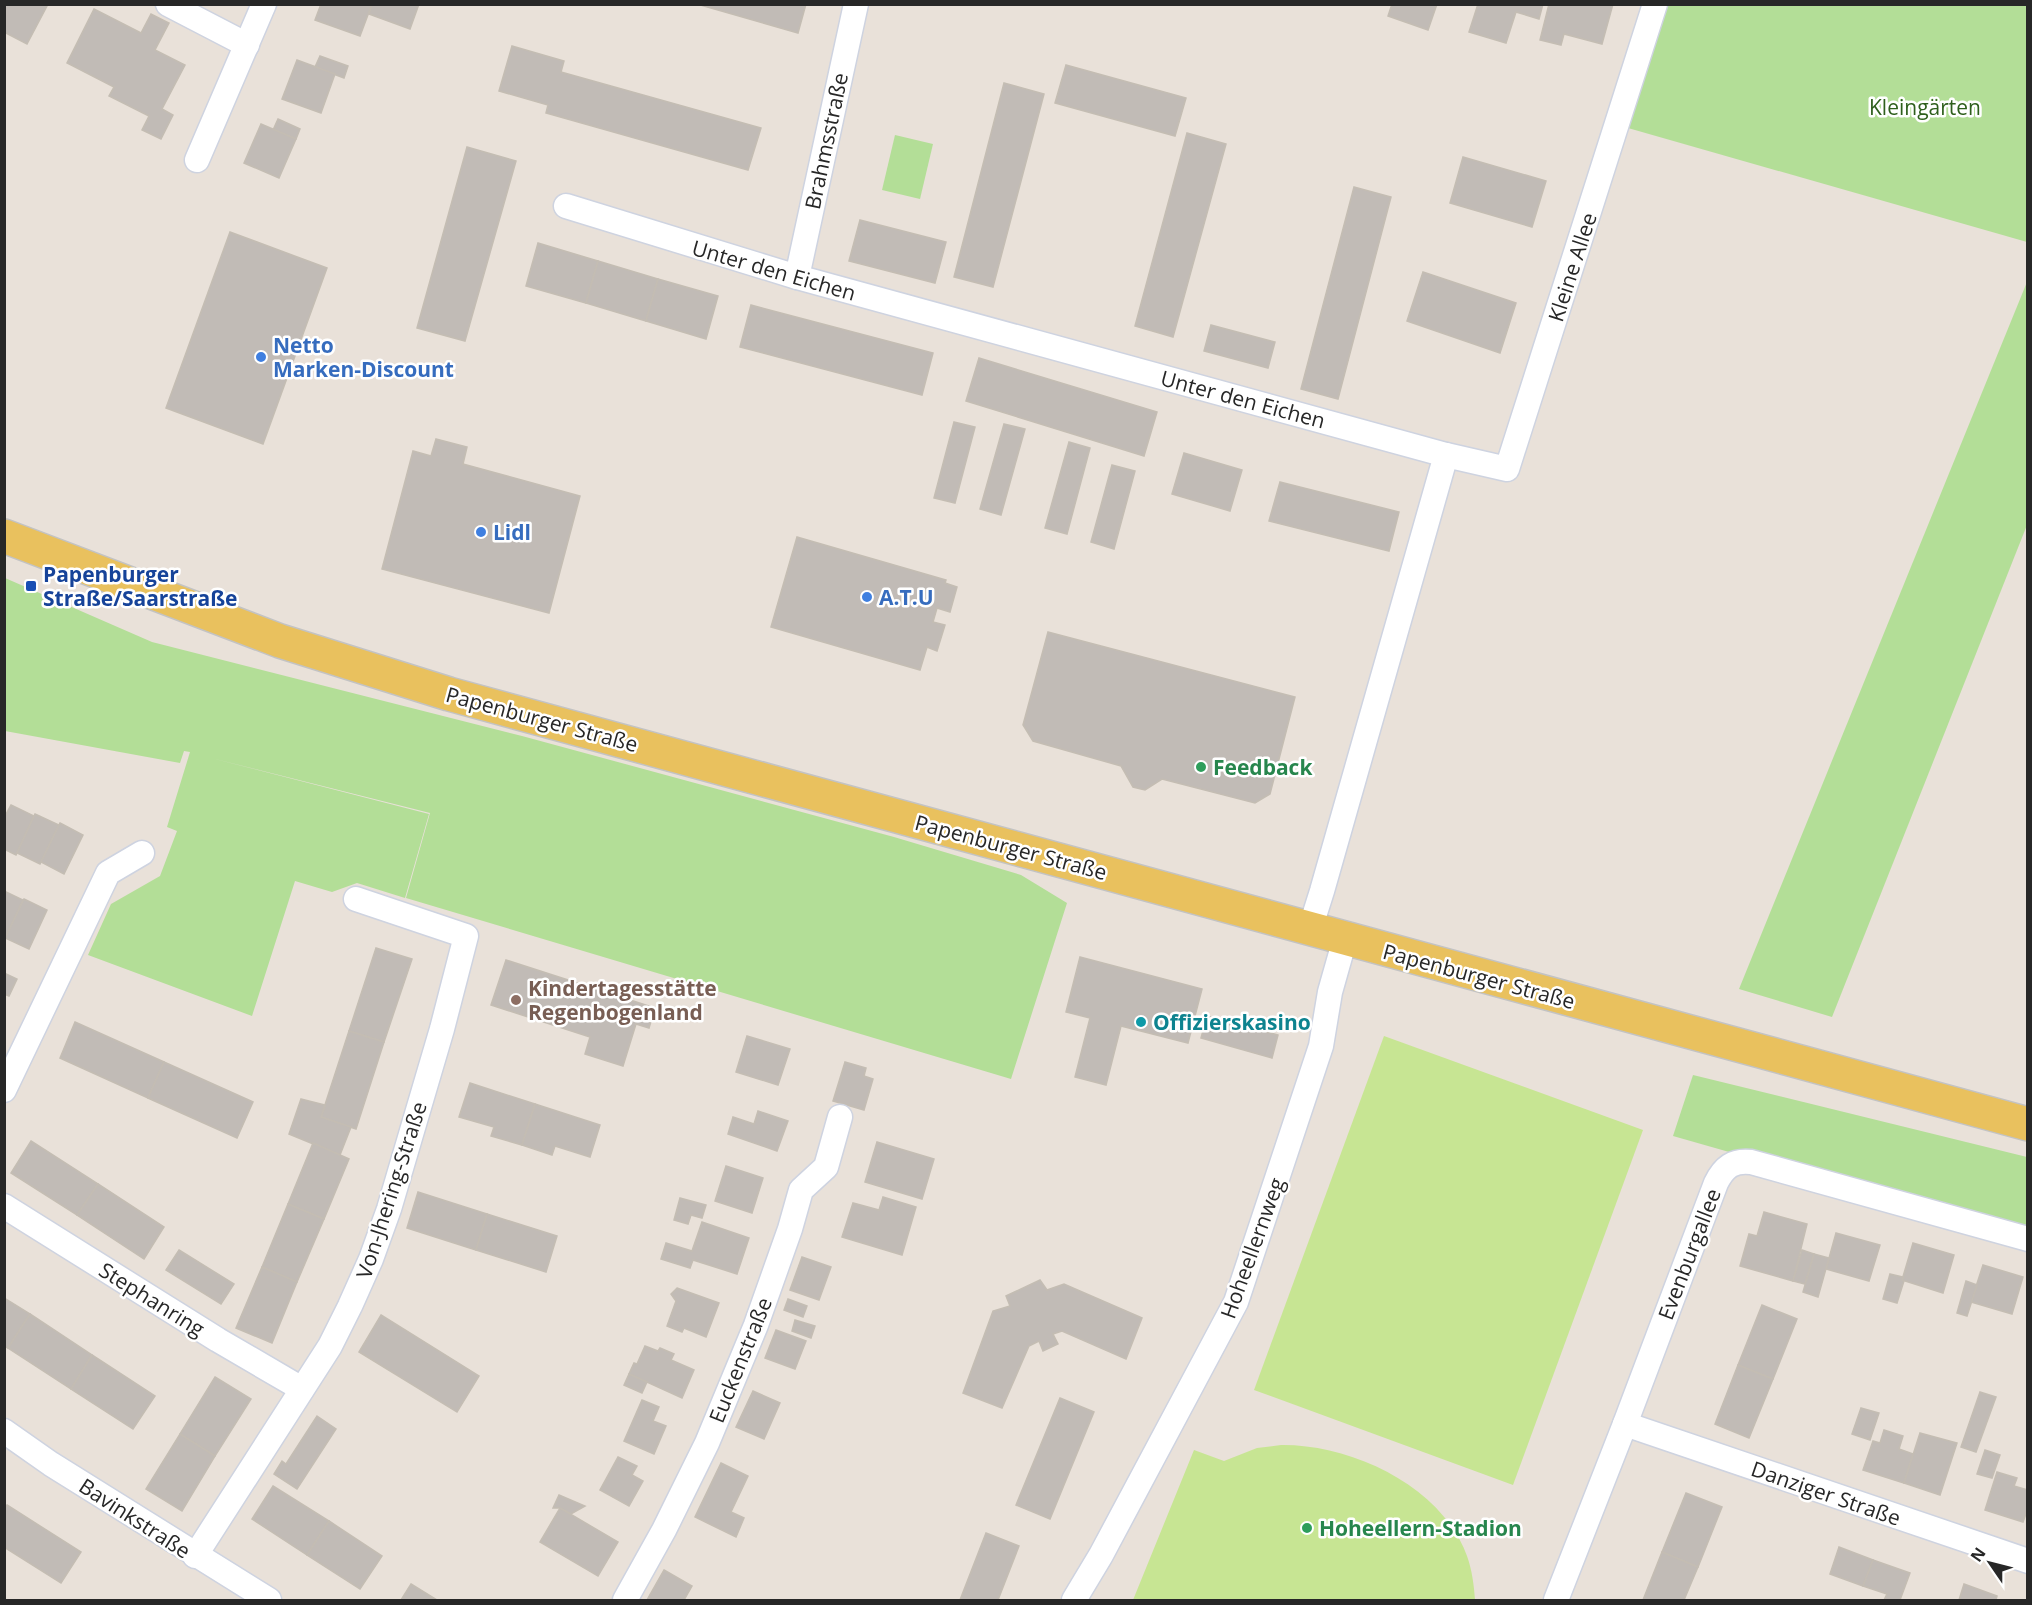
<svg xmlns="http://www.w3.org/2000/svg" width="2032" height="1605" font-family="'Open Sans',sans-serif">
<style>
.green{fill:#b3de97}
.pitch{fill:#c7e593}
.building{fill:#c1bbb6;stroke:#c4bdb3;stroke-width:1.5}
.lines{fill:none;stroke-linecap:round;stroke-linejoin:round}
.street-casing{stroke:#ced3e0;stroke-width:27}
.primary-casing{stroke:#c3c3c3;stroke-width:36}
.street{stroke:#fff;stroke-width:24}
.primary{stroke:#e9c15e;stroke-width:33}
.shop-dot{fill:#3f7fe0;stroke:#fff;stroke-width:2}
.transit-dot{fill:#1a4fb4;stroke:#fff;stroke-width:2}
.leisure-dot{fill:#2e9e5b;stroke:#fff;stroke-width:2}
.education-dot{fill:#8d6e63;stroke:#fff;stroke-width:2}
.culture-dot{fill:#0f9aa8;stroke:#fff;stroke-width:2}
.labels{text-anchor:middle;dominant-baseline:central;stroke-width:5;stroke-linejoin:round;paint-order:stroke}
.park-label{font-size:21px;fill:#2e5f1c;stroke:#fff}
.street-label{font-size:21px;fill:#272727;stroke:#fff}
.shop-label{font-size:21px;font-weight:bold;fill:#366cbe;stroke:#fff;text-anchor:start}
.transit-label{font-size:21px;font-weight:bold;fill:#164399;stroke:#fff;text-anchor:start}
.leisure-label{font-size:21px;font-weight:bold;fill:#27864d;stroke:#fff;text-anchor:start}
.education-label{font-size:21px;font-weight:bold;fill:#785e54;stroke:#fff;text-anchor:start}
.culture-label{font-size:21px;font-weight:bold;fill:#0d838f;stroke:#fff;text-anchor:start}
</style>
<rect width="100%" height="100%" fill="#e9e1d9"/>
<g class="green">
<path d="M1668,5H2027V242L1628,128Z"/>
<path d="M895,135L933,144L920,199L882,190Z"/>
<path d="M2027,282V525L1832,1017L1739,989Z"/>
<path d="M5,578L152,642L522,736L894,837L1021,875L1067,903L1011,1079L406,898L430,813L211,758L429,814L405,898L357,883L332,892L295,881L252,1016L88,955L111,904L160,876L177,831L167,827L190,752L184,751L180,763L5,731Z"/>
<path d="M1693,1075L2027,1157V1237L1673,1136Z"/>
</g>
<g class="pitch">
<path d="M1384,1036L1643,1130L1513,1485L1254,1390Z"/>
<path d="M1281,1445C1351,1444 1442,1486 1467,1556C1472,1570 1474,1585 1475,1600H1133L1194,1450L1224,1461L1257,1448Z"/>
</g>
<g class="building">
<path d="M4,4H44L47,6L27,44L4,32Z"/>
<path d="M321,4H372L360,36L315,20Z"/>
<path d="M372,4H419L410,29L369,14Z"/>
<path d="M697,4H806L798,33Z"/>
<path d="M1392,4H1437L1428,30L1388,16Z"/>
<path d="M1478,4H1543L1539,19L1516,12L1506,43L1469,32Z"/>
<path d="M1549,4H1613L1602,44L1564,34L1561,45L1540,40Z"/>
<path d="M94,9L141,33L151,14L169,23L155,50L185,65L162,109L173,115L161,139L142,130L149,116L109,96L114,87L67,63Z"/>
<path d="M512,46L564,61L561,72L761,128L748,170L546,113L548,105L499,91Z"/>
<path d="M320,56L348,66L344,78L315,67Z"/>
<path d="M297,60L335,74L321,113L282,99Z"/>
<path d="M1066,65L1186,98L1175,136L1055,103Z"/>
<path d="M1004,83L1044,94L993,287L954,277Z"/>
<path d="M278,119L300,129L296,139L273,130Z"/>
<path d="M261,124L296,139L279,178L244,163Z"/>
<path d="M1187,133L1226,144L1173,337L1135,326Z"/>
<path d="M467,147L516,161L465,341L417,328Z"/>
<path d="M1463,157L1546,181L1532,227L1450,203Z"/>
<path d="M1354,187L1391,197L1338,399L1301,389Z"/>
<path d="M860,220L946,242L935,283L849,261Z"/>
<path d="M230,232L327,268L263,444L166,408Z"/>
<path d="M538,243L598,261L586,303L526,286Z"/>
<path d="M598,261L658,279L646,321L586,303Z"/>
<path d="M1423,272L1516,303L1500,353L1407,321Z"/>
<path d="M658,279L718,296L706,339L646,321Z"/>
<path d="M751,305L933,353L922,395L740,347Z"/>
<path d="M1211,325L1275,342L1268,368L1204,351Z"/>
<path d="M979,358L1157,412L1144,456L966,401Z"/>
<path d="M954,422L975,427L955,503L934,498Z"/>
<path d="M1004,424L1025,429L1001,515L980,509Z"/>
<path d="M436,439L467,447L463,464L580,496L549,613L382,569L413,451L431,456Z"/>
<path d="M1069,442L1090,448L1067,534L1045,528Z"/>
<path d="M1184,453L1242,470L1230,511L1172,494Z"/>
<path d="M1112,465L1135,471L1114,549L1091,542Z"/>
<path d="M1280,482L1399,512L1389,551L1269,521Z"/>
<path d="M797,537L946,580L945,583L957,587L950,612L937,608L933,622L945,625L937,651L927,647L920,670L771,627Z"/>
<path d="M1048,632L1295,697L1270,794L1255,803L1162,779L1145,790L1133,787L1121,766L1033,741L1023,725Z"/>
<path d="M11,805L34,816L16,855L4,849V818Z"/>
<path d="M35,814L59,825L40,864L17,853Z"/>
<path d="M60,823L83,835L64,874L41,862Z"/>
<path d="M4,891L23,900L5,939H4Z"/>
<path d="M24,899L47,910L29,949L5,938Z"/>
<path d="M376,948L412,959L384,1042L349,1031Z"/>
<path d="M1080,957L1202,989L1188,1043L1121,1026L1106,1085L1075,1077L1090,1018L1066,1012Z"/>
<path d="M506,960L655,1008L649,1028L636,1024L623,1066L585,1054L590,1037L491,1005Z"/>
<path d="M4,973L17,979L9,996L4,994Z"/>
<path d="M1207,1016L1278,1035L1272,1058L1201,1038Z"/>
<path d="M75,1022L164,1062L148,1098L60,1058Z"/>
<path d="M349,1031L384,1042L356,1129L321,1117Z"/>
<path d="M747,1036L790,1049L778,1085L736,1072Z"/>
<path d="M164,1062L253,1102L237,1138L148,1098Z"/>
<path d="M845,1062L866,1068L864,1076L873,1079L864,1110L833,1101Z"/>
<path d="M470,1083L535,1104L522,1145L491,1136L494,1127L459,1117Z"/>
<path d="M301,1099L325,1105L321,1117L351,1127L340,1155L289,1134Z"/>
<path d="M535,1104L600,1125L590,1157L555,1146L552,1155L522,1145Z"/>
<path d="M758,1111L788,1121L777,1151L728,1134L733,1117L754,1124Z"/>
<path d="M31,1141L98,1184L77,1215L11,1173Z"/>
<path d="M877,1142L934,1159L922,1199L865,1182Z"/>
<path d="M313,1143L349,1159L324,1219L288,1204Z"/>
<path d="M726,1166L763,1178L752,1213L715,1201Z"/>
<path d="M98,1184L164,1227L144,1259L77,1215Z"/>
<path d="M418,1192L487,1214L476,1250L407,1228Z"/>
<path d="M883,1197L916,1207L902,1255L842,1237L853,1203L879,1210Z"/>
<path d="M680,1198L706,1205L702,1218L691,1215L688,1224L674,1220Z"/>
<path d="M288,1204L324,1219L297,1282L262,1267Z"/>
<path d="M1764,1212L1807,1224L1793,1281L1740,1266L1749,1234L1757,1236Z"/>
<path d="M487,1214L557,1236L546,1272L476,1250Z"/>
<path d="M702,1222L749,1238L737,1274L693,1260L690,1268L661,1259L666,1243L692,1251Z"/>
<path d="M1836,1233L1880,1245L1869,1281L1826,1269Z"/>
<path d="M1913,1243L1954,1255L1943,1293L1902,1280Z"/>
<path d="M179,1250L234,1284L221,1304L166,1270Z"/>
<path d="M1802,1250L1814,1254L1805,1284L1793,1281Z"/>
<path d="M1814,1254L1829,1258L1818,1297L1803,1292Z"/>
<path d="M802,1257L831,1267L819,1300L790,1290Z"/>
<path d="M1983,1265L2023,1277L2012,1314L1971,1302Z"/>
<path d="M262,1267L297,1282L272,1343L236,1328Z"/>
<path d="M1890,1274L1903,1277L1902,1280L1904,1281L1897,1303L1883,1299Z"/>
<path d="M1040,1280L1047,1290L1064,1284L1142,1318L1126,1359L1062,1331L1053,1334L1058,1344L1043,1351L1039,1341L1029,1346L1002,1408L963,1393L993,1311L1010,1306L1006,1296Z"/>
<path d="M1966,1281L1977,1285L1967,1316L1957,1313Z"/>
<path d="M677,1288L719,1303L706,1337L684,1328L682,1332L667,1326L676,1301L671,1294Z"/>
<path d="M4,1298L30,1314L8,1348L4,1346Z"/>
<path d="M788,1299L807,1306L803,1317L784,1310Z"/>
<path d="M1762,1305L1797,1319L1773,1379L1738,1365Z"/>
<path d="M30,1314L92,1355L71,1389L8,1348Z"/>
<path d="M381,1315L479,1376L457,1412L359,1352Z"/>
<path d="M795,1320L815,1326L811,1338L792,1331Z"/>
<path d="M776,1330L806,1341L795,1369L765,1358Z"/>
<path d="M645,1346L658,1351L660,1348L674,1354L671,1360L694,1370L682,1398L629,1374L634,1363L637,1364Z"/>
<path d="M92,1355L155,1396L133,1429L71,1389Z"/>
<path d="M1738,1365L1773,1379L1749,1438L1715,1424Z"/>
<path d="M629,1374L647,1382L642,1393L624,1385Z"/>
<path d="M215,1377L251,1399L215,1456L180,1434Z"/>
<path d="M753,1391L780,1403L764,1439L736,1427Z"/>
<path d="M1980,1392L1996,1397L1976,1452L1961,1447Z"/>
<path d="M1060,1398L1094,1412L1050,1519L1016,1505Z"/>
<path d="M642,1400L659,1407L653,1421L666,1426L654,1454L624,1441Z"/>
<path d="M1861,1408L1879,1413L1870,1440L1852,1434Z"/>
<path d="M317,1416L336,1429L297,1489L274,1474L282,1461L286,1464Z"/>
<path d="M1884,1430L1903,1436L1899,1449L1913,1454L1904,1483L1863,1470L1873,1441L1880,1443Z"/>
<path d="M1920,1433L1957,1443L1940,1495L1904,1483Z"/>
<path d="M180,1434L215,1456L182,1511L146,1489Z"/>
<path d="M1985,1450L2000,1455L1992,1478L1977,1474Z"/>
<path d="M618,1457L637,1466L632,1475L643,1481L629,1506L600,1490Z"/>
<path d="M721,1463L748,1476L731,1512L744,1518L736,1537L695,1517Z"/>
<path d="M1997,1472L2017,1478L2014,1486L2028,1490V1508L2023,1522L1985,1510Z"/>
<path d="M273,1486L329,1521L307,1555L252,1519Z"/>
<path d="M1686,1493L1722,1507L1698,1567L1662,1552Z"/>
<path d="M559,1495L585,1506L571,1514L560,1508H553Z"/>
<path d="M7,1505L81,1552L61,1583L4,1547V1509Z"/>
<path d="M560,1508L618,1542L598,1576L540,1542Z"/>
<path d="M329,1521L382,1556L360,1589L307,1555Z"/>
<path d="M986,1533L1019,1546L998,1600H960Z"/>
<path d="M1839,1547L1873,1560L1863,1586L1830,1574Z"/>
<path d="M1662,1552L1698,1567L1684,1600H1643Z"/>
<path d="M1873,1560L1910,1573L1900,1600H1884L1887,1594L1863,1586Z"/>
<path d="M664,1570L692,1586L684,1600H647Z"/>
<path d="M411,1584L437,1600H401Z"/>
<path d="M1964,1584L1997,1596L1996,1600H1959Z"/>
</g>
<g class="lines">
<defs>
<g id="street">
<path d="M168,4L247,45"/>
<path d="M197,160L264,4"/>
<path d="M566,206L797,277L1446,455L1322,891L1310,929"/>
<path d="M797,277L856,4"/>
<path d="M1446,455L1507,469L1655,4"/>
<path d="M4,1090L108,873L142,853"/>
<path d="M4,1206L218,1340L302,1389"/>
<path d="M1625,1424L2028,1561"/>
<path d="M4,1431L51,1464L269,1600"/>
<path d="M195,1556L330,1346L350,1306L371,1259L389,1209L442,1029L466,936L356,899"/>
<path d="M625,1600L664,1530L707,1443L756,1325L790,1229L801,1190L826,1167L840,1117"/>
<path d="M1074,1600L1101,1555L1236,1302L1321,1046L1330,992L1345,939"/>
<path d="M1556,1600L1625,1424L1716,1183C1724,1167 1733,1160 1751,1162L2028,1239"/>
</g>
<path id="primary" d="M4,536L280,641L449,694L2028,1124"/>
</defs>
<use href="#street" class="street-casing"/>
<use href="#primary" class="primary-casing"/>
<use href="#street" class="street"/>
<use href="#primary" class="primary"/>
</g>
<g class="shop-dot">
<circle cx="261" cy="357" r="6"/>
<circle cx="481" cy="532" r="6"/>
<circle cx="867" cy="597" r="6"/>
</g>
<rect class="transit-dot" x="25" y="580" width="12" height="12" rx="3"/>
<g class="leisure-dot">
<circle cx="1201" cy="767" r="6"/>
<circle cx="1307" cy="1528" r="6"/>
</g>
<circle class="education-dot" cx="516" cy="1000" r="6"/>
<circle class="culture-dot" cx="1141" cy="1022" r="6"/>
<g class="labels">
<g class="park-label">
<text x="1925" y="107">Kleingärten</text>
</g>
<g class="street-label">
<text transform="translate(826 141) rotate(-78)">Brahmsstraße</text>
<text transform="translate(1572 267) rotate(-72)">Kleine Allee</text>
<text transform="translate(774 270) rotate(16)">Unter den Eichen</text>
<text transform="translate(1243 399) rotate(15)">Unter den Eichen</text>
<text transform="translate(542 719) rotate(15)">Papenburger Straße</text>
<text transform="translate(1011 847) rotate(15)">Papenburger Straße</text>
<text transform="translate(1479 976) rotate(15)">Papenburger Straße</text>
<text transform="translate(391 1190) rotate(-72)">Von-Jhering-Straße</text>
<text transform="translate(1252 1248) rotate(-70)">Hoheellernweg</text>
<text transform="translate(1689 1254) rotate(-69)">Evenburgallee</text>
<text transform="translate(152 1299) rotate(32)">Stephanring</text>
<text transform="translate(740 1360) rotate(-68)">Euckenstraße</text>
<text transform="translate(1826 1493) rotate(19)">Danziger Straße</text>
<text transform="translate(135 1518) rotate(33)">Bavinkstraße</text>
</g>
<g class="shop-label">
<text x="273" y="345">Netto<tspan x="273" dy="24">Marken-Discount</tspan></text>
<text x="493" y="532">Lidl</text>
<text x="879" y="597">A.T.U</text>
</g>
<g class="transit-label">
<text x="43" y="574">Papenburger<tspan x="43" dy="24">Straße/Saarstraße</tspan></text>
</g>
<g class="leisure-label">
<text x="1213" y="767">Feedback</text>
<text x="1319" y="1528">Hoheellern-Stadion</text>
</g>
<g class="education-label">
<text x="528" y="988">Kindertagesstätte<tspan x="528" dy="24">Regenbogenland</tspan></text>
</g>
<g class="culture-label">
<text x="1153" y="1022">Offizierskasino</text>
</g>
</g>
<rect width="2032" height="1605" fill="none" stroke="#272727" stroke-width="12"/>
<g transform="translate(1990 1563) rotate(305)" stroke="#ffffff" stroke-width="4.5" paint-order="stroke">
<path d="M0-4.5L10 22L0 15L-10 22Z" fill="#272727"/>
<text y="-9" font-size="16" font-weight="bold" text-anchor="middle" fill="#272727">N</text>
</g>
</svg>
